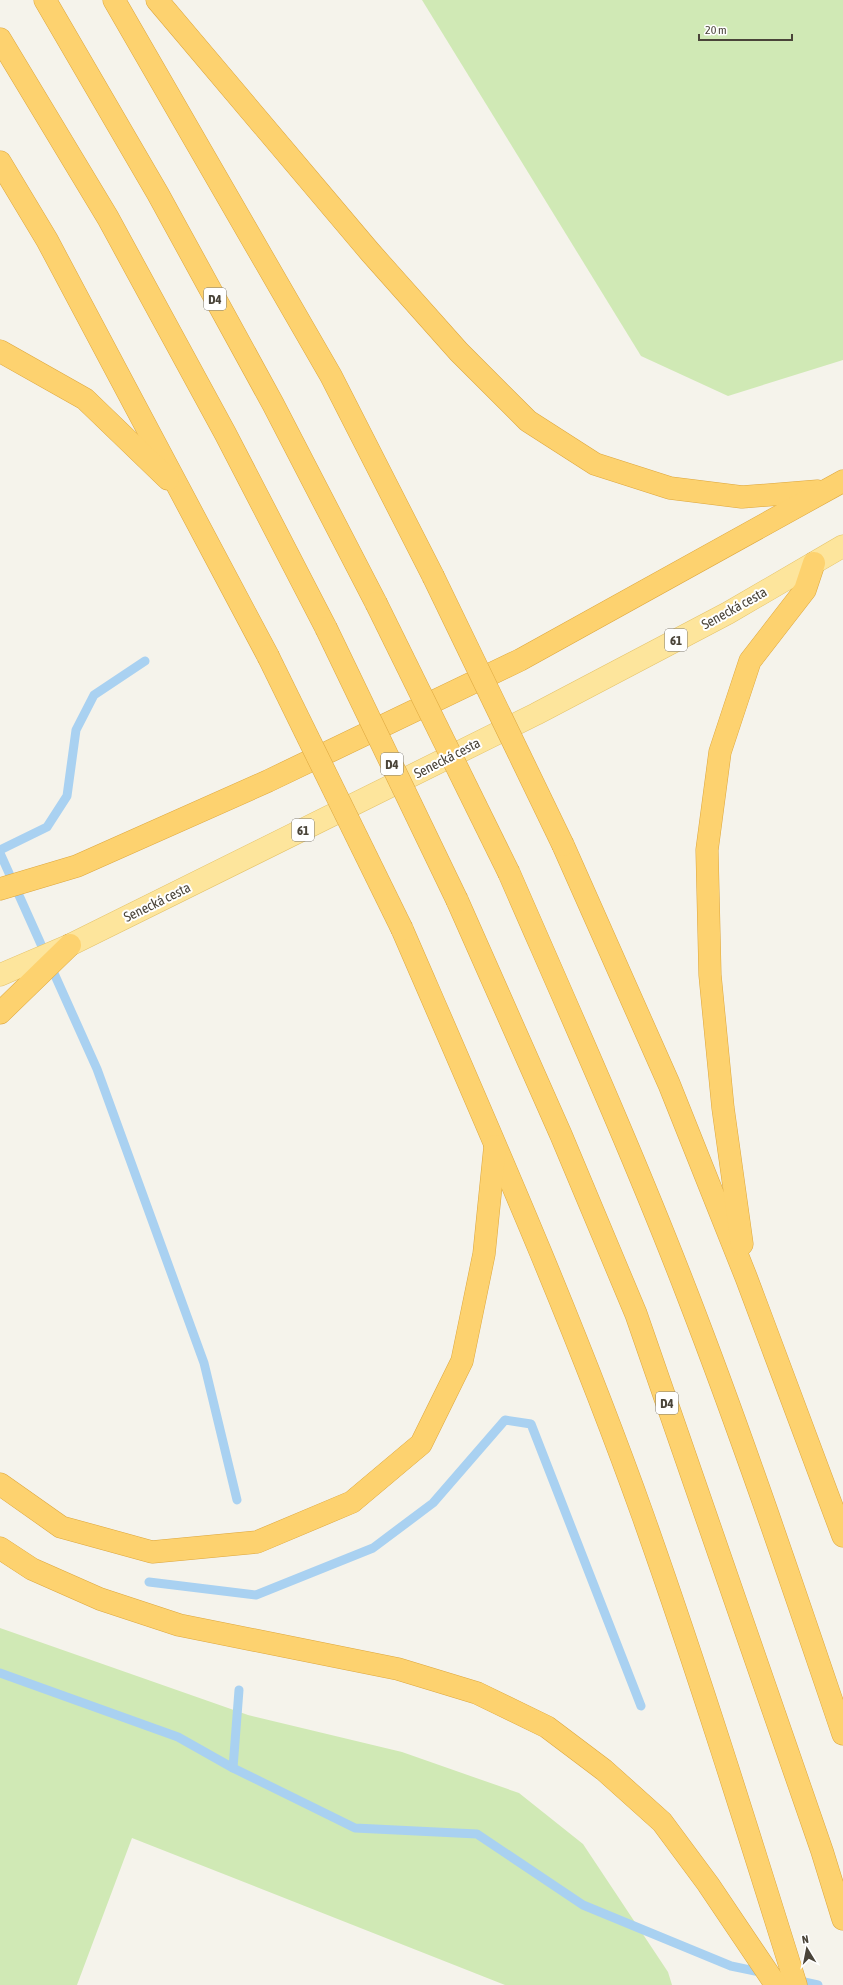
<svg xmlns="http://www.w3.org/2000/svg" width="843" height="1985" font-family="'Asap Condensed',sans-serif">
<style>
.green{fill:#d0e9b5}
.lines{fill:none;stroke-linecap:round;stroke-linejoin:round}
.stream{stroke:#a9d1f1;stroke-width:9}
.primary-casing{stroke:#e4c36b;stroke-width:23}
.highway-casing{stroke:#dda73e;stroke-width:23}
.primary{stroke:#fde59c;stroke-width:22}
.highway{stroke:#fdd26f;stroke-width:22}
.highway-bridge-casing{stroke:#dda73e;stroke-width:23;stroke-linecap:butt}
.highway-bridge{stroke:#fdd26f;stroke-width:22}
.labels{text-anchor:middle;dominant-baseline:central;stroke-width:4;stroke-linejoin:round;paint-order:stroke}
.shield{fill:#fff;stroke:#807c74;stroke-width:1}
.shield-label{font-size:13px;font-weight:bold;fill:#4a4439}
.street-label{font-size:14px;fill:#4a4439;stroke:#fff}
</style>
<rect width="100%" height="100%" fill="#f5f3eb"/>
<g class="green">
<path d="M422,0H843V360L728,396L641,356Z"/>
<path d="M0,1628L248,1715L402,1752L519,1793L583,1844L668,1972L672,1985H505L132,1838L77,1985H0Z"/>
</g>
<g class="lines">
<g class="stream">
<path d="M0,850L47,827L67,796L76,730L94,695L145,661"/>
<path d="M0,853L97,1069L204,1363L237,1500"/>
<path d="M149,1582L256,1595L373,1548L433,1503L505,1420L531,1424L641,1706"/>
<path d="M0,1673L178,1737L233,1768L355,1828L477,1834L583,1905L731,1966L765,1973"/>
<path d="M233,1768L239,1690"/>
<path d="M795,1980L818,1985"/>
</g>
<defs>
<path id="primary" d="M0,975L70,945L536,714L728,613L843,546"/>
<g id="highway">
<path d="M45,0L158,194L273,404L376,603"/>
<path d="M114,0L331,376L433,576"/>
<path d="M157,0L370,252L459,352L528,421L595,464L670,488L742,497L818,491"/>
<path d="M0,39L108,218L225,433L326,628"/>
<path d="M0,162L47,240L268,656"/>
<path d="M0,351L85,399L168,479"/>
<path d="M563,845L669,1084L746,1277L843,1536"/>
<path d="M509,873C570,1013 633,1153 688,1296C744,1441 793,1587 843,1734"/>
<path d="M0,889L77,866L268,781L520,660L843,481"/>
<path d="M457,900L561,1135L636,1314L822,1851L843,1919"/>
<path d="M402,929C486,1123 572,1317 643,1516C698,1671 747,1828 796,1985"/>
<path d="M0,1013L70,945"/>
<path d="M742,1244L723,1108L710,975L707,850L720,752L750,661L805,590L814,563"/>
<path d="M0,1484L61,1527L152,1552L257,1542L352,1502L421,1444L462,1361L484,1254L495,1146"/>
<path d="M0,1548L32,1569L100,1599L179,1625L398,1669L477,1693L547,1727L604,1770L662,1822L708,1884L776,1985"/>
</g>
</defs>
<use href="#primary" class="primary-casing"/>
<use href="#highway" class="highway-casing"/>
<use href="#primary" class="primary"/>
<use href="#highway" class="highway"/>
<defs>
<g id="highway-bridge">
<path d="M433,576L563,845"/>
<path d="M376,603L509,873"/>
<path d="M326,628L457,900"/>
<path d="M268,656L402,929"/>
</g>
</defs>
<use href="#highway-bridge" class="highway-bridge-casing"/>
<use href="#highway-bridge" class="highway-bridge"/>
</g>
<g class="labels">
<g class="shield">
<rect x="204" y="288" width="22" height="22" rx="3"/>
<rect x="665" y="629" width="22" height="22" rx="3"/>
<rect x="381" y="753" width="22" height="22" rx="3"/>
<rect x="292" y="819" width="22" height="22" rx="3"/>
<rect x="656" y="1392" width="22" height="22" rx="3"/>
</g>
<g class="shield-label">
<text x="215" y="299">D4</text>
<text x="676" y="640">61</text>
<text x="392" y="764">D4</text>
<text x="303" y="830">61</text>
<text x="667" y="1403">D4</text>
</g>
<g class="street-label">
<text transform="translate(734 608) rotate(-29)">Senecká cesta</text>
<text transform="translate(447 758) rotate(-27)">Senecká cesta</text>
<text transform="translate(157 902) rotate(-26)">Senecká cesta</text>
</g>
</g>
<g transform="translate(807 1949) rotate(350)" stroke="#ffffff" stroke-width="3" paint-order="stroke">
<path d="M0-3L7 15L0 10L-7 15Z" fill="#4a4439"/>
<text y="-6" font-size="11" font-weight="bold" text-anchor="middle" fill="#4a4439">N</text>
</g>
<path d="M699 34v6h93v-6" fill="none" stroke="#4a4439" stroke-width="2"/>
<text x="705" y="34" font-size="12" fill="#4a4439" stroke="#ffffff" stroke-width="3" paint-order="stroke">20 m</text>
</svg>
